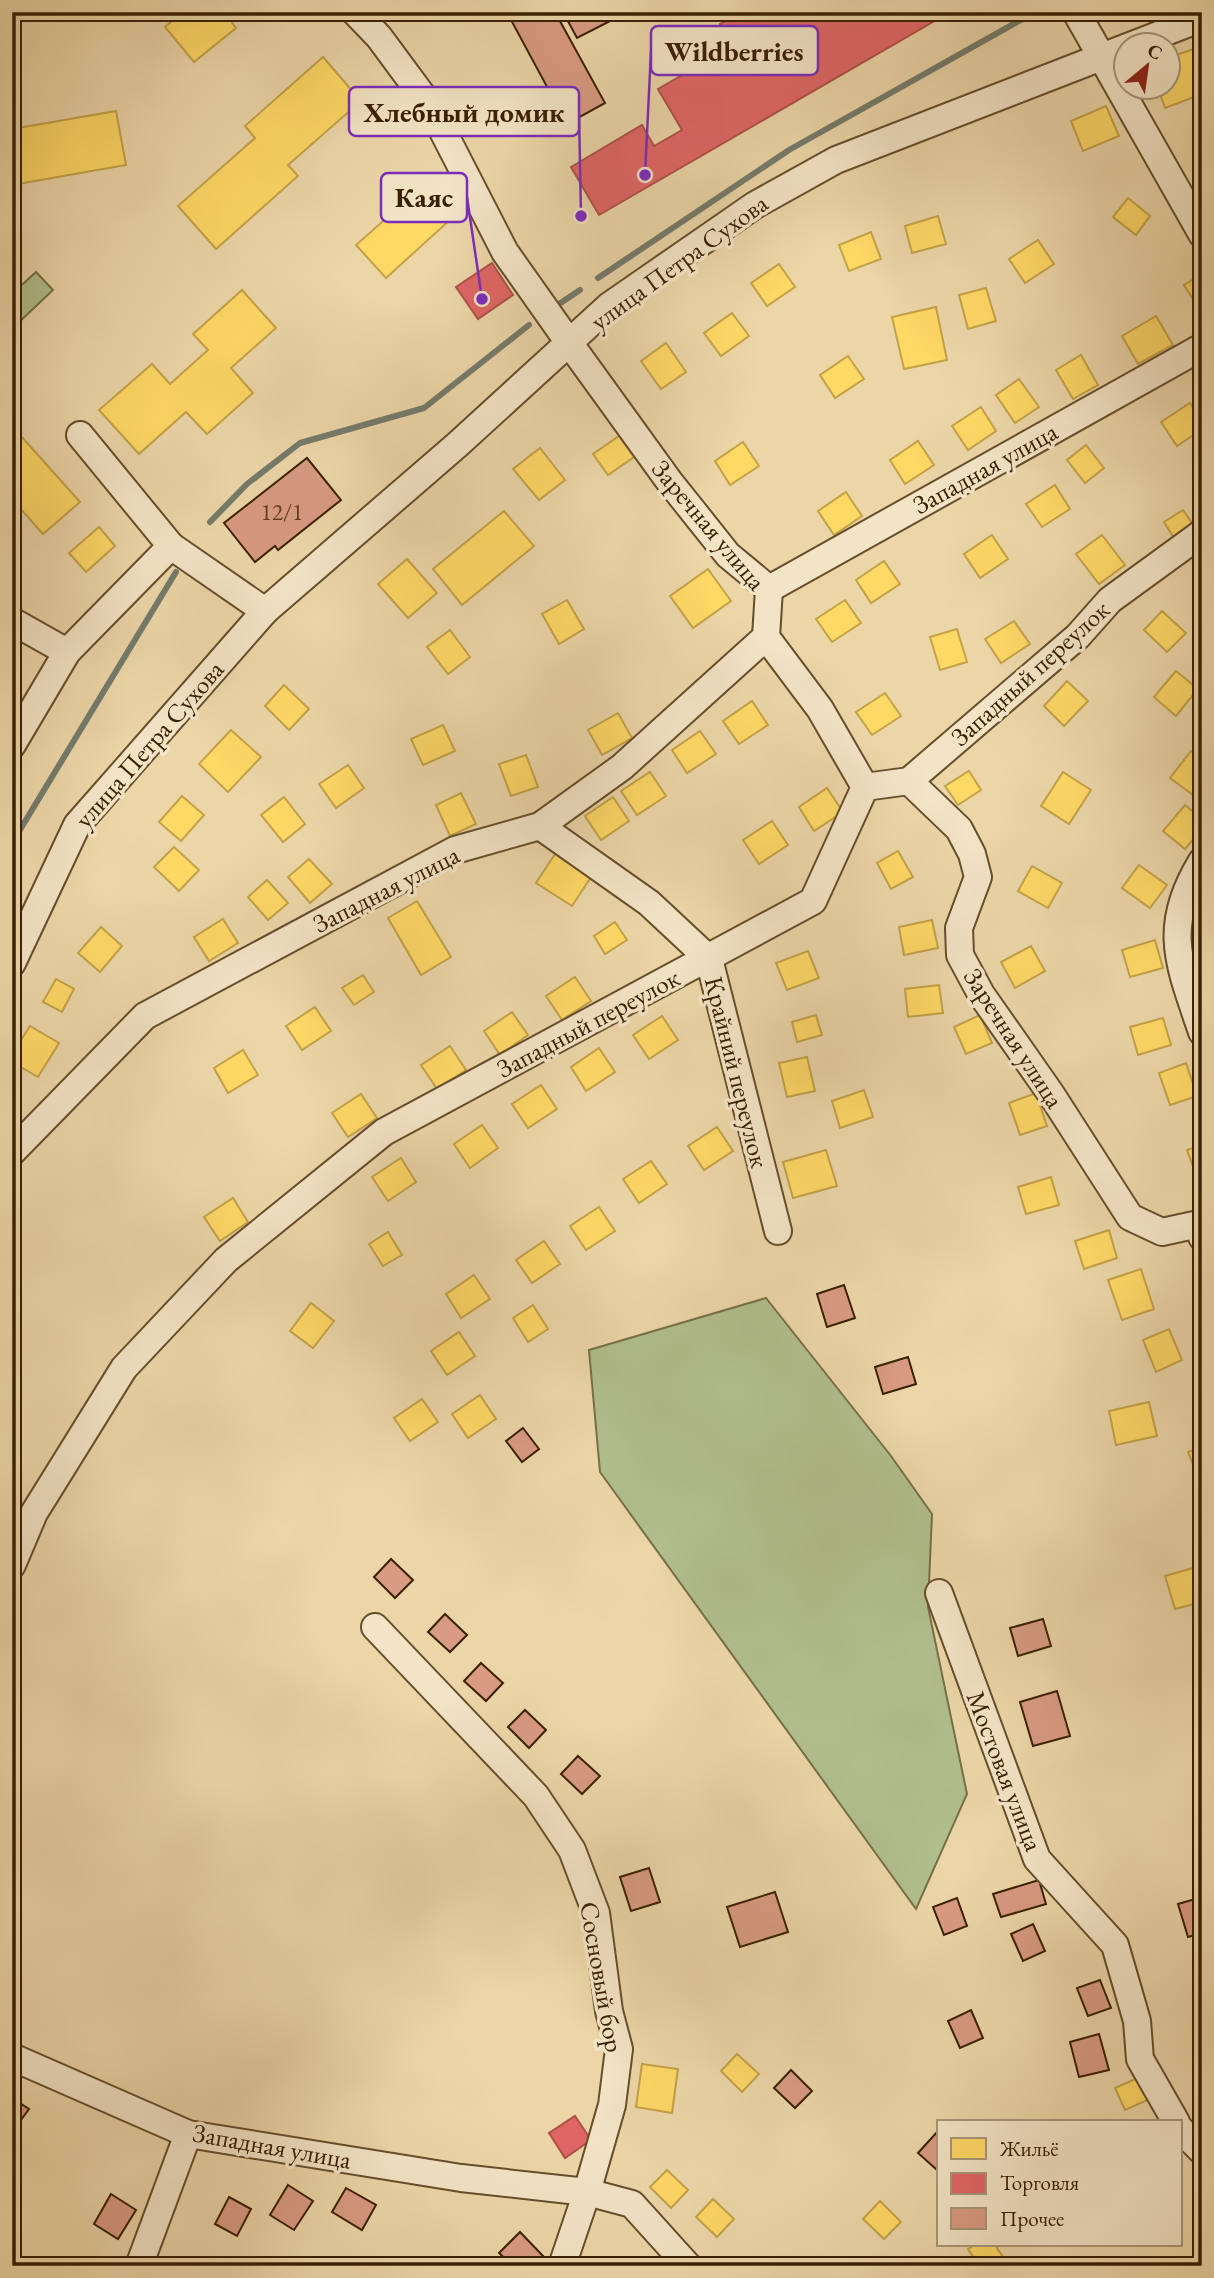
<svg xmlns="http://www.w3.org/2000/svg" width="1214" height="2278" font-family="'EB Garamond',serif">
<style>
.green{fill:#b1bf8d;stroke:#767048;stroke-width:2}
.homes{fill:#ffd966;stroke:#c4a248;stroke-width:2}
.shops{fill:#e06666;stroke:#ae5148;stroke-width:2}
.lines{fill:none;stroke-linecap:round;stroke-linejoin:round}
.stream{stroke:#757b6c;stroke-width:6}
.building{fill:#d99b83;stroke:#3a2003;stroke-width:2}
.minor-casing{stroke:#664e2c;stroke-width:30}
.minor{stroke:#f3e4c6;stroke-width:26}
.labels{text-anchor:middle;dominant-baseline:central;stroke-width:7;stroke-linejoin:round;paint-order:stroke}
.number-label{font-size:23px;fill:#623f23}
.street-label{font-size:26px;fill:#3a2003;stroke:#f3e4c6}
.leader{fill:none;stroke:#7b2cbf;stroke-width:2.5}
.callout-dot{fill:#7b2cbf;stroke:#f3e4c6;stroke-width:2.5}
.callout{fill:#f3e4c6;stroke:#7b2cbf;stroke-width:2.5}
.callout-label{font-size:28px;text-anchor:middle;font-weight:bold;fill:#3a2003}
</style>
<rect width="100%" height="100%" fill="#ecd6a8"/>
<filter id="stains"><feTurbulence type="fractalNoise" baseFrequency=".00286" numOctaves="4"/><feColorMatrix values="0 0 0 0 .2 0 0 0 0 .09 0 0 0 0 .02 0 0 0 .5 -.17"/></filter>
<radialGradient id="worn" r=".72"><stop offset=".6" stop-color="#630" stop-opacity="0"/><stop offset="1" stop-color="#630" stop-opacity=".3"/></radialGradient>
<g class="green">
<path d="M36,272L53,290L17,324L12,319V294Z"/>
<path d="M766,1298L891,1456L932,1514L928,1607L967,1794L916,1909L600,1472L589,1350Z"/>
</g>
<g class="homes">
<path d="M183,12H224L236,28L194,62L165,27Z"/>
<path d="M1202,46V94L1165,108L1158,88H1168V58Z"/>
<path d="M323,57L361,101L288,165L298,176L216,249L178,206L255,138L245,126Z"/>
<path d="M1106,106L1119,136L1083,151L1071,121Z"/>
<path d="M116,111L126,165L12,185V129Z"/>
<path d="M433,177L462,209L386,278L356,245Z"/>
<path d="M1128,198L1150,216L1136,235L1113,217Z"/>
<path d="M938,216L946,244L912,253L905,226Z"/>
<path d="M871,232L881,259L849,271L839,245Z"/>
<path d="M1038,240L1054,264L1025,283L1009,259Z"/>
<path d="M779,264L795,287L767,306L751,283Z"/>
<path d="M1202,274V313L1184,285Z"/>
<path d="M986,288L996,321L968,329L959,295Z"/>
<path d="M242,290L276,328L231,368L253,393L207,434L186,412L139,454L99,410L152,364L170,384L208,350L193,334Z"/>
<path d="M936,307L947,360L904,369L892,317Z"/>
<path d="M732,313L749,336L721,356L704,333Z"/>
<path d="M1156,316L1173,345L1138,364L1122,336Z"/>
<path d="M666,343L686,372L661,389L641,361Z"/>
<path d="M1081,355L1098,385L1073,399L1056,370Z"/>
<path d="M848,356L864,379L835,398L820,375Z"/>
<path d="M1019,379L1039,407L1015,423L996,395Z"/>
<path d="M1190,403L1202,421V429L1177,446L1161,422Z"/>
<path d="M981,407L996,431L968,450L952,426Z"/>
<path d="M12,426L80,502L43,534L12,499Z"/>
<path d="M619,436L634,457L608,475L593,454Z"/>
<path d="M918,441L934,465L905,484L890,460Z"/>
<path d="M743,442L759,466L730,485L715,461Z"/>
<path d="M1086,445L1104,468L1085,483L1067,460Z"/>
<path d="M540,448L565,480L539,500L513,469Z"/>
<path d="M1055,485L1070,509L1042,527L1026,504Z"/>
<path d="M846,492L862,516L834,535L818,511Z"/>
<path d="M1183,510L1194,526L1174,538L1164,522Z"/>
<path d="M504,511L534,546L462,605L433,569Z"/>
<path d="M99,527L115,546L86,572L69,553Z"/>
<path d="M992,535L1008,559L980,578L964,554Z"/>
<path d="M1102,535L1125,565L1099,584L1076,554Z"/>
<path d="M407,559L437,593L408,618L378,584Z"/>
<path d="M884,561L900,584L871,603L856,580Z"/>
<path d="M708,569L731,601L693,628L670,596Z"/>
<path d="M567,600L584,629L559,644L542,614Z"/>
<path d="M845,600L861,623L832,642L816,619Z"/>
<path d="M1162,611L1186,633L1167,652L1144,630Z"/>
<path d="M1014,621L1030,644L1001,663L985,639Z"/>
<path d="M957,629L967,662L940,670L930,637Z"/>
<path d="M450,630L470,657L448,674L427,647Z"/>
<path d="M1176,671L1198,689L1176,716L1154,697Z"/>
<path d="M1067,681L1088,701L1064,726L1044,706Z"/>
<path d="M284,685L309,709L289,730L265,706Z"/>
<path d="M885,693L901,716L872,735L856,712Z"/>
<path d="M752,701L768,725L739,744L723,721Z"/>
<path d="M618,713L632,738L602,755L588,730Z"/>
<path d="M443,725L455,751L423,765L411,739Z"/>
<path d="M231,730L261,757L228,792L199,764Z"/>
<path d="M700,731L716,754L687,773L672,750Z"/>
<path d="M1191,751L1202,758V784L1193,795L1170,778Z"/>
<path d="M526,755L538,787L511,796L499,764Z"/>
<path d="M348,765L364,788L336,808L319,784Z"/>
<path d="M969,771L981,790L958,805L945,786Z"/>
<path d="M650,772L666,796L637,815L621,791Z"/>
<path d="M1063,772L1091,790L1069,824L1041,806Z"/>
<path d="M827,788L843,812L814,831L799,807Z"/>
<path d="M461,793L476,824L450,836L436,805Z"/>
<path d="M182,796L204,815L181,841L159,822Z"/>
<path d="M284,797L305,824L283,842L261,815Z"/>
<path d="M613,797L629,821L601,840L585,816Z"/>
<path d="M1185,805L1202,819V829L1185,849L1163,831Z"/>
<path d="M772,821L788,845L759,864L743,840Z"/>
<path d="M174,847L199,870L179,891L154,867Z"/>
<path d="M898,851L913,877L891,889L877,863Z"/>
<path d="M555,854L591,877L572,906L536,883Z"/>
<path d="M309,859L332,884L310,903L288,877Z"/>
<path d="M1139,865L1167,885L1150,908L1122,888Z"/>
<path d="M1032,866L1062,883L1048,908L1018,891Z"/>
<path d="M267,880L288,903L268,920L248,897Z"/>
<path d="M417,901L451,957L421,975L388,918Z"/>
<path d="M223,919L238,943L209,961L194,937Z"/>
<path d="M932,920L938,948L904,955L899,927Z"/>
<path d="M615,922L627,940L605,954L594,936Z"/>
<path d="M101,927L122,946L100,972L78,953Z"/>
<path d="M1155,940L1163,968L1130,977L1122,950Z"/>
<path d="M1031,946L1045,971L1015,988L1001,962Z"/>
<path d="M808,951L819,978L787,990L776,963Z"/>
<path d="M363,975L374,992L354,1005L342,988Z"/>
<path d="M575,977L591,1001L562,1020L546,996Z"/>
<path d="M56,979L74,989L62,1012L43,1002Z"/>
<path d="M939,985L943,1013L908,1017L905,989Z"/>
<path d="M315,1007L331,1031L302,1050L286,1026Z"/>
<path d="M512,1012L528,1035L500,1055L484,1031Z"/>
<path d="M816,1015L822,1035L797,1042L792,1022Z"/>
<path d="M980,1015L992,1043L966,1054L954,1027Z"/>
<path d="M662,1016L678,1040L649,1059L633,1035Z"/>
<path d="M1163,1018L1171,1045L1138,1055L1130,1027Z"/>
<path d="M30,1026L59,1043L38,1077L12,1062V1054Z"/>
<path d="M450,1046L466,1070L437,1089L421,1065Z"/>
<path d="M599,1048L615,1072L586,1091L571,1067Z"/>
<path d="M243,1050L258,1075L228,1093L214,1068Z"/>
<path d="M807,1057L815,1091L787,1097L779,1063Z"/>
<path d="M1186,1063L1197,1096L1170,1105L1159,1073Z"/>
<path d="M541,1085L557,1109L528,1128L512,1104Z"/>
<path d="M864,1090L873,1117L840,1128L832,1101Z"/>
<path d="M1036,1093L1047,1126L1020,1135L1009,1103Z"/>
<path d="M361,1094L377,1118L348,1137L332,1113Z"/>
<path d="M482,1125L498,1148L470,1168L454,1144Z"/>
<path d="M717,1127L733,1151L704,1170L688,1146Z"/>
<path d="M1202,1145V1175L1197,1177L1187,1150Z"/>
<path d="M826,1150L837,1186L793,1198L783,1162Z"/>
<path d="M401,1158L416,1182L388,1201L372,1177Z"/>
<path d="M651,1161L667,1184L639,1203L623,1179Z"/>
<path d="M1051,1177L1059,1205L1026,1214L1018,1187Z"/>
<path d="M233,1198L248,1222L220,1241L204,1217Z"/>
<path d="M599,1207L615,1231L586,1250L570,1226Z"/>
<path d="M1109,1230L1117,1258L1084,1269L1075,1241Z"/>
<path d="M388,1232L402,1255L383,1266L369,1244Z"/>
<path d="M544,1241L560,1264L532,1283L516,1260Z"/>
<path d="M1141,1269L1154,1309L1122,1320L1108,1280Z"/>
<path d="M474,1275L490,1299L461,1318L446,1294Z"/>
<path d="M311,1303L334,1321L313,1348L290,1331Z"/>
<path d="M533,1305L548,1329L528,1342L513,1318Z"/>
<path d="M1169,1329L1182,1360L1156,1372L1143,1340Z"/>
<path d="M459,1332L475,1356L447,1375L431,1351Z"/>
<path d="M480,1395L496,1419L468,1438L452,1414Z"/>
<path d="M422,1399L438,1422L410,1441L394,1418Z"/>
<path d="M1149,1402L1157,1436L1116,1445L1109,1411Z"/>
<path d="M1202,1446V1477L1199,1479L1188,1452Z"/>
<path d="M1193,1568L1202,1602L1175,1609L1165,1576Z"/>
<path d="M737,2054L759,2074L742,2092L721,2071Z"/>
<path d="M642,2064L678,2069L672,2113L636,2107Z"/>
<path d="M1142,2076L1152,2098L1125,2110L1115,2088Z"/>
<path d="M667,2170L688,2190L671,2208L650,2187Z"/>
<path d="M713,2199L734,2219L717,2237L696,2217Z"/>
<path d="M880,2201L901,2222L884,2239L863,2219Z"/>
<path d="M974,2245H995L1005,2260L996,2266H979L968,2249Z"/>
</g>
<g class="shops">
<path d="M741,12H950L599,215L571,167L642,125L654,146L682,130L658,89L732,46L720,24Z"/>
<path d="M492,263L513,295L478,319L456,287Z"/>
<path d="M575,2116L591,2140L565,2158L549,2133Z"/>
</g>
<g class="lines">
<g class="stream">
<path d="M598,278L789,150L1035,12"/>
<path d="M553,308L580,290"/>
<path d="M210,522L247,484L300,443L424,408L529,325"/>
<path d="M12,843L176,572"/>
</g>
</g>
<g class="building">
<path d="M525,12H555L605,103L567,124L511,20Z"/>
<path d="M563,12H613L616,18L577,38Z"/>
<path d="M307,458L341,500L278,550L275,546L255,562L224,523Z"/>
<path d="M844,1285L855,1318L827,1327L817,1294Z"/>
<path d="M908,1357L916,1384L883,1394L875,1367Z"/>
<path d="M523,1428L539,1449L522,1462L506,1441Z"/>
<path d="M391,1559L413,1580L395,1598L374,1577Z"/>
<path d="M445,1614L467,1635L450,1652L428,1632Z"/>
<path d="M1043,1619L1051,1646L1018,1656L1010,1628Z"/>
<path d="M481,1663L503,1683L486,1701L464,1681Z"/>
<path d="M1057,1691L1070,1736L1033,1746L1020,1702Z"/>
<path d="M525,1710L546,1730L529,1748L508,1727Z"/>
<path d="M578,1756L600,1776L582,1794L561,1774Z"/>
<path d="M649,1868L660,1902L631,1911L620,1877Z"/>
<path d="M1039,1880L1046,1904L1001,1917L993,1894Z"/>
<path d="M775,1892L788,1932L740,1947L727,1907Z"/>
<path d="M1202,1897V1933L1188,1937L1178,1904Z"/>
<path d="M957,1898L967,1926L944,1935L933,1907Z"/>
<path d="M1033,1924L1045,1951L1023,1961L1011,1934Z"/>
<path d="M1100,1980L1111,2008L1088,2016L1077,1988Z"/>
<path d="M971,2010L983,2038L960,2048L948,2021Z"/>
<path d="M1099,2034L1109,2070L1079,2077L1070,2042Z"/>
<path d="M791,2070L812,2091L795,2108L774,2088Z"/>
<path d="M12,2098L29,2109L12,2132Z"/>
<path d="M938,2131L939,2167L937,2170L918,2153Z"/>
<path d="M288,2185L313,2201L294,2230L270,2215Z"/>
<path d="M346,2188L376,2205L362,2230L332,2212Z"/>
<path d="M111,2194L136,2210L118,2239L94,2224Z"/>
<path d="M229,2197L251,2209L237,2236L215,2224Z"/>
<path d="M520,2232L544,2257L535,2266H513L499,2253Z"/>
</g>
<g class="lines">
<defs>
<g id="minor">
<path d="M355,12L379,37L430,106L505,252L570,344L669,481L728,555L769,589L766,637L820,709L865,787"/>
<path d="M1076,12L1202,234"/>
<path d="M80,435L171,546"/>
<path d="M769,589L1202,347"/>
<path d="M12,621L67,652"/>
<path d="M12,745L67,652L171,546L265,611"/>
<path d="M909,781L959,829L972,854L978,877L959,928L960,955L981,994L1051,1094L1130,1217L1162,1232L1199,1224L1202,1237"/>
<path d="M540,826L649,903L709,959L778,1231"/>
<path d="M1202,861C1161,927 1179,964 1202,1032"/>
<path d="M12,963L77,825L265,611L457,445L609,306L755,205L836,160L1202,18"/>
<path d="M12,1152L145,1016L455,850L540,826L622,767L766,637"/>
<path d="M12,1565L34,1513L124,1368L226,1260L384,1132L813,901L865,787L909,781L1078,636L1110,600L1202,533"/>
<path d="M939,1593L1037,1859L1115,1945L1137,2021L1140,2059L1176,2122"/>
<path d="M12,2057L188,2134L461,2178L587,2192L612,2105L619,2049L609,2011L596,1913L572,1850L536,1796L375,1627"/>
<path d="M1181,2130L1202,2151"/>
<path d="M139,2266L188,2134"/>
<path d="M562,2266L587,2192L632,2204L688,2266"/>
</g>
</defs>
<use href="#minor" class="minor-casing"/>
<use href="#minor" class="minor"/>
</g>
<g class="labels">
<g class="number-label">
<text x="282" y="512">12/1</text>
</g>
<g class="street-label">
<text transform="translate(679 262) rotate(-36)">улица Петра Сухова</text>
<text transform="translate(985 468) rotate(-29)">Западная улица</text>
<text transform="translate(709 525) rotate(50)">Заречная улица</text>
<text transform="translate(1030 673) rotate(-42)">Западный переулок</text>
<text transform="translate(149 744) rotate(-49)">улица Петра Сухова</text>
<text transform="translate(386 889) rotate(-27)">Западная улица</text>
<text transform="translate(588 1023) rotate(-28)">Западный переулок</text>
<text transform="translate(1014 1038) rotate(57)">Заречная улица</text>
<text transform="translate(737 1072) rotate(76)">Крайний переулок</text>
<text transform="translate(1005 1771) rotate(69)">Мостовая улица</text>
<text transform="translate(602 1977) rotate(80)">Сосновый бор</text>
<text transform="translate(272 2146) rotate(10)">Западная улица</text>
</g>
</g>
<path class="leader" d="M645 175L651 51M581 216L579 112M482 299L467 197"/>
<g class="callout-dot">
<circle cx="645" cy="175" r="7"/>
<circle cx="581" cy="216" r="7"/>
<circle cx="482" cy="299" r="7"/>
</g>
<g class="callout">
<rect x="651" y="26" width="167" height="49" rx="7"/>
<rect x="349" y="87" width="230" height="49" rx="7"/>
<rect x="381" y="173" width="86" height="49" rx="7"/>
</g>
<g class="callout-label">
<text x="734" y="61">Wildberries</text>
<text x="464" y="122">Хлебный домик</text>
<text x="424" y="207">Каяс</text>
</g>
<rect width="1214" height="2278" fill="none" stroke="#ecd6a8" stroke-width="42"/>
<rect x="14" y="14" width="1186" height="2250" fill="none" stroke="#3a2003" stroke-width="3.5"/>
<rect x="21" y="21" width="1172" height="2236" fill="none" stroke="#3a2003" stroke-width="2"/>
<rect x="937" y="2120" width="245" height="126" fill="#f3e4c6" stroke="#a99678" stroke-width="2"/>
<rect x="951" y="2138" width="35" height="21" fill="#ffd966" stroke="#a99678" stroke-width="2"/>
<text x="1000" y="2156" font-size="21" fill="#3a2003">Жильё</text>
<rect x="951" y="2173" width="35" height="21" fill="#e06666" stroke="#a99678" stroke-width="2"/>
<text x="1000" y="2190" font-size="21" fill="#3a2003">Торговля</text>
<rect x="951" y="2208" width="35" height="21" fill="#d99b83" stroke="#a99678" stroke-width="2"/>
<text x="1000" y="2226" font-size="21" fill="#3a2003">Прочее</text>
<g transform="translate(1147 66) rotate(29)"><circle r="33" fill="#f3e4c6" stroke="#a99678" stroke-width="2"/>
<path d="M0-5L12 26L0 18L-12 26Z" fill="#8f2418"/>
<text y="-10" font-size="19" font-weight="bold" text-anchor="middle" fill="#3a2003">С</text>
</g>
<rect width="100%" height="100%" filter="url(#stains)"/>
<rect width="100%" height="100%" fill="url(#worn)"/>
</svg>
